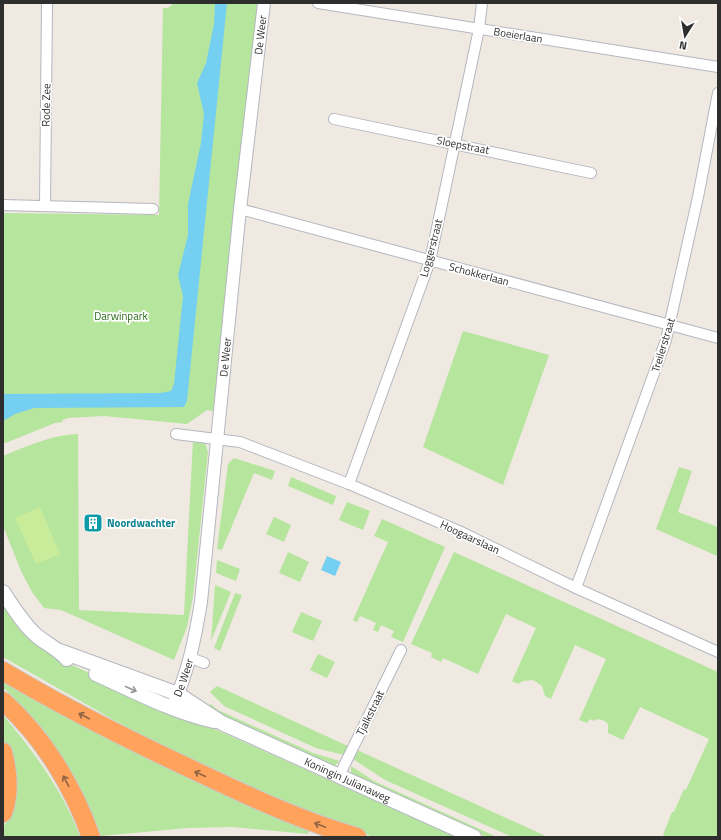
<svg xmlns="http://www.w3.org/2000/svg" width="721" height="840" font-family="'Titillium Web',sans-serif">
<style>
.green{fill:#b6e59e}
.pitch{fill:#c9ec9a}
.water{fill:#75cff0}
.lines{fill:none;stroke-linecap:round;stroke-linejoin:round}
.minor-casing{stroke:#b4b7c1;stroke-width:12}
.tertiary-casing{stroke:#b4b7c1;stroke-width:14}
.secondary-casing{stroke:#b4b7c1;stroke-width:16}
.motorway-casing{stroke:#c9c9c9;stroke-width:20}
.minor{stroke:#fff;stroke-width:10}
.tertiary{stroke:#fff;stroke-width:12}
.secondary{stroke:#fff;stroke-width:14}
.motorway{stroke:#ffa35c;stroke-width:18}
.oneway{stroke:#969696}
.oneway2{stroke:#8c6343}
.labels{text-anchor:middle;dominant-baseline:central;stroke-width:3.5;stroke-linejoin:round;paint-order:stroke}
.street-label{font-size:11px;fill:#2e2e2e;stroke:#fff}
.park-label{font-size:11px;fill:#2c6e1b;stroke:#fff}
.culture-label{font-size:11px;font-weight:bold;fill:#0d838f;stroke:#fff;text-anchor:start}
</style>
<rect width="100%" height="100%" fill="#efe9e1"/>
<g class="green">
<path d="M174,3H258L235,228L213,411L207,410L187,424L104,416L68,418L62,420L63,422L55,423L3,444V213L159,215L163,8H168Z"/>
<path d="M463,331L549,355L503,485L423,447Z"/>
<path d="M78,434L79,610L184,615L193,439L204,440L208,452L193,597L187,627L174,660L61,610L44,608L32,592L21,571L3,526V456C27,446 51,435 78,434Z"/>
<path d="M234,458L275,471L272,480L254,473L222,550L217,549L228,464Z"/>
<path d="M679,467L692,471L678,512L718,527L717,556L656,529Z"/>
<path d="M291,477L336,496L333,505L288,486Z"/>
<path d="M347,502L370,511L363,530L339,520Z"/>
<path d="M274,517L291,525L284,542L266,534Z"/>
<path d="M382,519L445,547L403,642L391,637L394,631L381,625L378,632L373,630L376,623L360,616L357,622L353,620L388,542L374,536Z"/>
<path d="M288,552L309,562L300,582L279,573Z"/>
<path d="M454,552L718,672V837H666L663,835L672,812H674L684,789L686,790L709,739L640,707L623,740L608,733V724L605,721L597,719L593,721L590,719L587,723L579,720L606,659L575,645L551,699L545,696L542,686L533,680L523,681L518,684L512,681L536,628L506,614L478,674L443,658L441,662L431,657L432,653L411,644Z"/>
<path d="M217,560L240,569L236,581L216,573Z"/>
<path d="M215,585L231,592L211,641Z"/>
<path d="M235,593L242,595L220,651L214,648Z"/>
<path d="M3,605L19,626L56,658L456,837H374L331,822L240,786L142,736L3,657Z"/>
<path d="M301,612L322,621L313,641L292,632Z"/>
<path d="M318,654L335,662L327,678L310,670Z"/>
<path d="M3,680L310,829L308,834L233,827L188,828L101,836C85,792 59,751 29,715C20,705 13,695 3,688Z"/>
<path d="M217,686L348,746L344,755L316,748L224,706L210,692Z"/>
<path d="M211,704L218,710L313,753L340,761L334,766L229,720L207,707Z"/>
<path d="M3,715C34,752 63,791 80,837H3V829L10,812L11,756L3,739Z"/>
<path d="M357,750L548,837H512L385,780L353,759Z"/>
<path d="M351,766L374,781L497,837H486L351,776Z"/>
</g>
<path class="pitch" d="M40,507L60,554L36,564L15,518Z"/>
<g class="water">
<path d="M215,3H227L187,401L184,407L34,408L15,414L3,421V394L160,393L171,391L174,384L183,296L178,275L188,235V204L201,143L204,114L197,83L206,63L214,24Z"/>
<path d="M327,556L341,562L335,576L321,570Z"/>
</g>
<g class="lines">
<defs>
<g id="minor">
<path d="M318,3L718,67"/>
<path d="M334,119L591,173"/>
<path d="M3,205L153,209"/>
<path d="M45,206L47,3"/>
<path d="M240,209L718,338"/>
<path d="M176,434L240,442L349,484L459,531L576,588L718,652"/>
<path d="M349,484L430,261L479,29L482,3"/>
<path d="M576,588L666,340L698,197L718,93"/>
<path d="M191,658L204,663"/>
<path d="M339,776L401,650"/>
</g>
<g id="tertiary">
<path id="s1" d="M174,703C189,669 195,638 201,602L240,209L264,3"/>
</g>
<g id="secondary">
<path d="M3,592C13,607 23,624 37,636C47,644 58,649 67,659"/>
<path id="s2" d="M60,651L178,694L222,723L474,837"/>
<path d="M96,674C134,691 173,712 214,721"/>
</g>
<g id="motorway">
<path d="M3,671C63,707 125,738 189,768C244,794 298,820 357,837"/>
<path d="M3,701C43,737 73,786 91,837"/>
<path d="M3,752C8,771 10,794 3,813"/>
</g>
</defs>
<use href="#minor" class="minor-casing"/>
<use href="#tertiary" class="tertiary-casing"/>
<use href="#secondary" class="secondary-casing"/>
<use href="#motorway" class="motorway-casing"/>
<use href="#minor" class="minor"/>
<use href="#tertiary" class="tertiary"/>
<use href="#secondary" class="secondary"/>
<use href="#motorway" class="motorway"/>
</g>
<defs><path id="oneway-shaft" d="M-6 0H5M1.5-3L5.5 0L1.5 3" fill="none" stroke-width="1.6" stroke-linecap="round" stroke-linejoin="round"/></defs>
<use class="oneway" href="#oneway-shaft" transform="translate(131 689) rotate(24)"/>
<g class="oneway2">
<use href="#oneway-shaft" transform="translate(84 716) rotate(-152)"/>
<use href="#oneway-shaft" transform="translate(200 774) rotate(-155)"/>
<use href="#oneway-shaft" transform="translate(66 781) rotate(-118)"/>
<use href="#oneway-shaft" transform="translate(320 825) rotate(-159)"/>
</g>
<defs>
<symbol id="building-square" viewBox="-11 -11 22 22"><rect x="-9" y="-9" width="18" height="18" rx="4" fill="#0f9aa8" stroke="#fff"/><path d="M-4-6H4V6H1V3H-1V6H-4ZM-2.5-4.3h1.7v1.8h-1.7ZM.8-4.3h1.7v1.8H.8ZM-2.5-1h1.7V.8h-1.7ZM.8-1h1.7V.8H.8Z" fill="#fff"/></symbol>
</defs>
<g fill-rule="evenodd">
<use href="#building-square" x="82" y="512" width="22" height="22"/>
</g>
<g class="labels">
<g class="street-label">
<text stroke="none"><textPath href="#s1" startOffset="675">De Weer</textPath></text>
<text transform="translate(518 35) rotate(9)">Boeierlaan</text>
<text transform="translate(46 105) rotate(-89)">Rode Zee</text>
<text transform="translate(463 145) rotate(11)">Sloepstraat</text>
<text transform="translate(431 248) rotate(-75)">Loggerstraat</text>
<text transform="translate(479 274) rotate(15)">Schokkerlaan</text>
<text transform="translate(663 345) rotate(-73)">Treilerstraat</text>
<text stroke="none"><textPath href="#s1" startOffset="351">De Weer</textPath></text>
<text transform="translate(470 537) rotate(25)">Hoogaarslaan</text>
<text stroke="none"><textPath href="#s1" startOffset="27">De Weer</textPath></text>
<text transform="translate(370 713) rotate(-64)">Tjalkstraat</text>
<text stroke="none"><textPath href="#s2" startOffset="316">Koningin Julianaweg</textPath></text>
</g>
<g class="park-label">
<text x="121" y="316">Darwinpark</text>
</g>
<g class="culture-label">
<text x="107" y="523">Noordwachter</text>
</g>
</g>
<rect width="721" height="840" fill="none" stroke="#2e2e2e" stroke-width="8"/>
<g transform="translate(685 36) rotate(191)" stroke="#ffffff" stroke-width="3" paint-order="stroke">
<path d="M0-3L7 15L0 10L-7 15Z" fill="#2e2e2e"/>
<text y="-6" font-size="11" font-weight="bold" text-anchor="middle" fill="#2e2e2e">N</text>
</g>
</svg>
